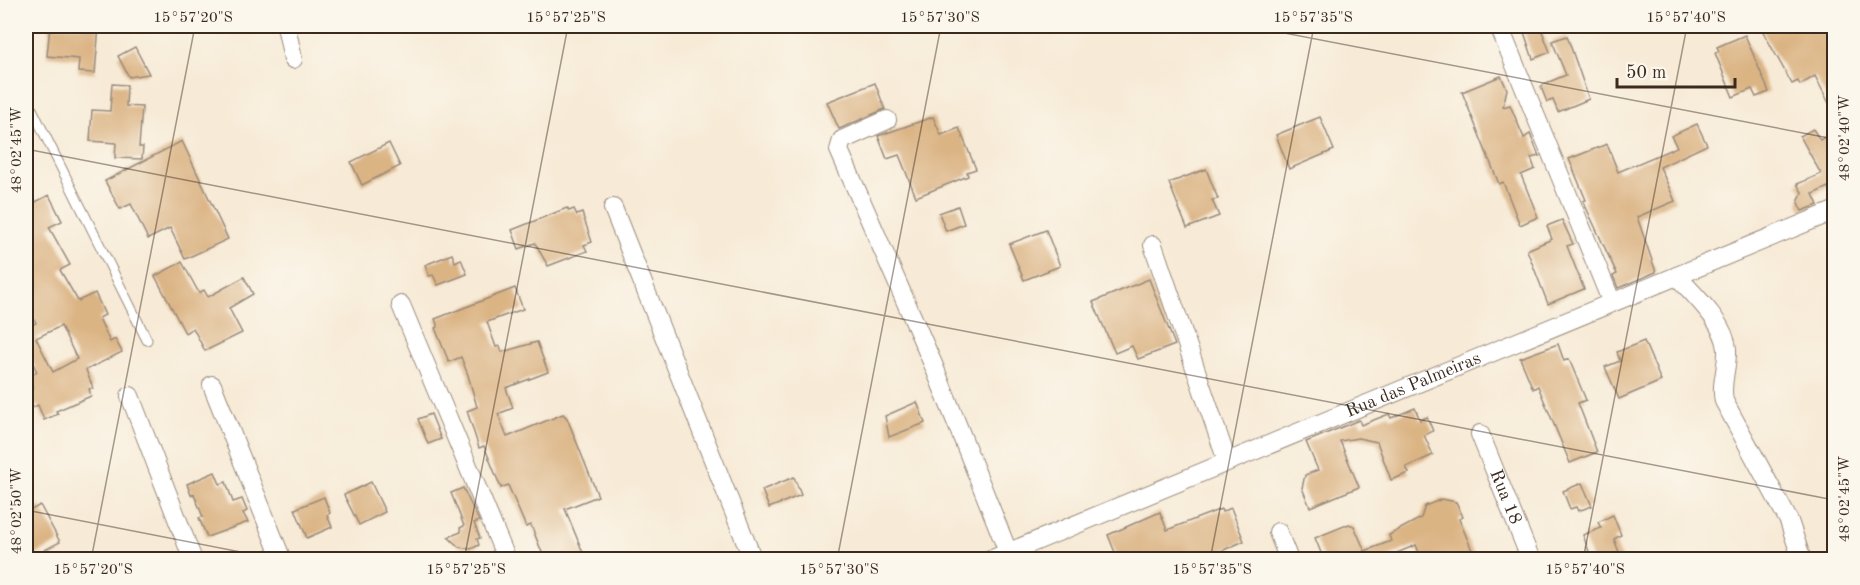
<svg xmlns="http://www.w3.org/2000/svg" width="1860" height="585" font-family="'Old Standard TT',serif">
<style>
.building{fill:#dbb484;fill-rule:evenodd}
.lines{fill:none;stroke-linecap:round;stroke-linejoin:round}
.lane-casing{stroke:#998a7a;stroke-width:11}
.street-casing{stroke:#998a7a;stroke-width:20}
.lane{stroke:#fff;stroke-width:9}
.street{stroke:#fff;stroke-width:18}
.ticks{fill:none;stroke:#3b2a1e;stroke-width:1.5;stroke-opacity:0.45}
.labels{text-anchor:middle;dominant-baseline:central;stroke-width:4.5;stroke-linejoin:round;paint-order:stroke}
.street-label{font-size:18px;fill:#3b2a1e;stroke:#fbf7ec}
.neatline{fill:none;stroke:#3b2a1e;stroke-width:2}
.ticks-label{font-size:15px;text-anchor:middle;fill:#3b2a1e}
</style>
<rect width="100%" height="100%" fill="#fbf7ec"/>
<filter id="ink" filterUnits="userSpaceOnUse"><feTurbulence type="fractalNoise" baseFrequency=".0167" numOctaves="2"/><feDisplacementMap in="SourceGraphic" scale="12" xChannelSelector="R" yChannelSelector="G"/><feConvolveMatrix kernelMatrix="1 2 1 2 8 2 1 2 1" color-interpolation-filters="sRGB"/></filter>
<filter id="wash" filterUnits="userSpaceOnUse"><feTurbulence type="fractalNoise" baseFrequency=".008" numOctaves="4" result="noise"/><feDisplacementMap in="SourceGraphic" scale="24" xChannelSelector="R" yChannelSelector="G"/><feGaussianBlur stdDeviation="1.35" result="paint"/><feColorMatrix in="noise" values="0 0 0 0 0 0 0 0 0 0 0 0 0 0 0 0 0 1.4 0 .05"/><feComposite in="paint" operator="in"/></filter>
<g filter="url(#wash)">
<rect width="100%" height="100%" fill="#f7ead6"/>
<g id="blocks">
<g class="building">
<path d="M50,26H99L95,73L78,72L79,59L47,56Z"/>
<path d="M1522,26H1540L1550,52L1533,59Z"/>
<path d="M1769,26H1834V34L1829,36L1834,49V113L1815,76L1800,85L1798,81L1792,84L1761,28Z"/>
<path d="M1745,35L1769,92L1756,97L1752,89L1733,97L1715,53L1719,51L1717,47Z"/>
<path d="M1567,36L1589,99L1558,112L1553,100L1547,102L1541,87L1544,84L1566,75L1552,41Z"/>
<path d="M135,47L149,74L129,77L118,56Z"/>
<path d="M1501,76L1507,89L1503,107L1510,105L1524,138L1530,134L1539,156L1531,158L1535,169L1521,175L1538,217L1520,225L1503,182L1499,184L1462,92Z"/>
<path d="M875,83L885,109L839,129L827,102Z"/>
<path d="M112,84L127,85L126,106L142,107L139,147H143L142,159L115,158L116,143L90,141L92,110L110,111Z"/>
<path d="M933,117L941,135L959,128L976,169L967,172L968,176L916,197L899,155L887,159L878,136Z"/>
<path d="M1320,117L1334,150L1289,169L1276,135Z"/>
<path d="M1697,124L1707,145L1660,167L1675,201L1637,217L1656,272L1618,288L1613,276L1617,274L1583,201L1586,200L1569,159L1607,144L1618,172L1677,147L1671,136Z"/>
<path d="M1813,129L1820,140L1834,132V200L1828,187L1813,194L1818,205L1802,211L1798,203L1802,192L1797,184L1821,174L1800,136Z"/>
<path d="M182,141L228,239L185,259L170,228L148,239L131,204L120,209L105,181Z"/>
<path d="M389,143L400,166L362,185L351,162Z"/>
<path d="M1206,169L1218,199L1212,200L1219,216L1187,228L1169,183Z"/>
<path d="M49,195L62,221L49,227L70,265L60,270L78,301L95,293L105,315L99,318L110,342L115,339L122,352L86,370L93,388L89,389L91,396L56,411L58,414L44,420L38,405L30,409L26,397V392L33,388L28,376L37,372L26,348V317L30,326L36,323L26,301V207ZM61,326L77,359L53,372L36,338Z"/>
<path d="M958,206L964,224L946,231L939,213Z"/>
<path d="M567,208L569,211L574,209L577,215L582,213L592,242L584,245L587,251L548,266L535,243L519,249L512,230Z"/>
<path d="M1562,220L1573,244L1567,246L1584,289L1548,304L1527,250L1552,239L1547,226Z"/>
<path d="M1046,230L1060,266L1024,280L1009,244Z"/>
<path d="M452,254L455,262L461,259L467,274L438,285L433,275L429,276L425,265Z"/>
<path d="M182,262L199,293L204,290L208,297L244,277L253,294L229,308L242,333L205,351L193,328L185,333L155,276Z"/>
<path d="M1149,279L1175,345L1138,359L1132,346L1115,353L1093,302Z"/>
<path d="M515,288L523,309L487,322L496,347L500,346L502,352L537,342L548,372L506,388L513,408L498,414L507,437L563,414L567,418L598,496L565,509L586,560H545L531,525L526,527L508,485L501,488L484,446L479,448L467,411L477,407L468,375L461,357L449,362L435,328L438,327L435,319Z"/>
<path d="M1644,341L1661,381L1619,399L1605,367L1620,361L1617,352Z"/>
<path d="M1558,344L1564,361L1569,359L1586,400L1578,403L1597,452L1570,463L1538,386L1533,389L1520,358Z"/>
<path d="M917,402L925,423L889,437L885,416Z"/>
<path d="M1415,408L1420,420L1427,417L1433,431L1424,435L1433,455L1406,467L1409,473L1391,480L1377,442L1358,438L1340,441L1359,487L1310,507L1302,488L1305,475L1318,470L1306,442L1359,420L1361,425L1389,414L1391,418Z"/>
<path d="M431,414L441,439L428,444L418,419Z"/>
<path d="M215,472L220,484L226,482L233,502L242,499L247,511L243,513L248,522L207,537L199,518L203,517L194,494L191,495L187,484Z"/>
<path d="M794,477L801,495L769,508L762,490Z"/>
<path d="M371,482L385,512L359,525L344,495Z"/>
<path d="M1582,483L1592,506L1578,511L1576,507L1570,509L1563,491Z"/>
<path d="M463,488L479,521L474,523L480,538L477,539L479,545L471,549L459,547L448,537L461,532L460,528L464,526L451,493Z"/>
<path d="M324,497L330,513L327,515L332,527L307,538L295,509Z"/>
<path d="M1442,499L1456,502L1463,517L1459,519L1476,560H1422L1416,545L1380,560H1324L1315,538L1349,524L1354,526L1365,551L1391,541L1389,535L1421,518L1425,506Z"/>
<path d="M40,505L60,542L26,560V513Z"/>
<path d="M1231,508L1244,541L1201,560H1118L1108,535L1160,512L1167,530L1221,509L1222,512Z"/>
<path d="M1613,515L1621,535L1614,539L1622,560H1592L1583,535L1601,528L1598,522Z"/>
</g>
</g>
</g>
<g filter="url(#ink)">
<use href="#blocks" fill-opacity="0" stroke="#998a7a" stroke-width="1.5"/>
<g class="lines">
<defs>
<path id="lane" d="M26,97L147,340"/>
<g id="street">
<path d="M286,26L293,59"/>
<path d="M1499,26L1612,303"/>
<path d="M887,120L842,140L839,150L933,364L1008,552"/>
<path d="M613,208L753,560"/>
<path d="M1153,245L1227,461"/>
<path d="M1677,276C1694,295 1725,323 1727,349C1728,367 1720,384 1724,401L1789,521L1802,560"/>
<path d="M401,305L507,560"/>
<path d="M212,385L282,560"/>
<path d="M130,396L193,560"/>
<path id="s1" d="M1480,434L1531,560"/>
<path d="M1278,532L1289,560"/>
<path id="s2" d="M990,560L1834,211"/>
</g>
</defs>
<use href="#lane" class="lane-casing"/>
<use href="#street" class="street-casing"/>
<use href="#lane" class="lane"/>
<use href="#street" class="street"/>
</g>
</g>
<path class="ticks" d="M1248,26L1834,139M26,149L1834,500M26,510L281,560M91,560L195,26M464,560L568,26M837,560L941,26M1210,560L1314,26M1583,560L1687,26"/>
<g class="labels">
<g class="street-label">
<text stroke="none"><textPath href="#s2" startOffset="458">Rua das Palmeiras</textPath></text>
<text stroke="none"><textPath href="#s1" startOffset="68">Rua 18</textPath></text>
</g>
</g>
<rect width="1860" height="585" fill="none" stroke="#fbf7ec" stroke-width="66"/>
<path d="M1617 78v9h118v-9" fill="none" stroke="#3b2a1e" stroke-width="3"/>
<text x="1626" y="78" font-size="18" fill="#3b2a1e" stroke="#fbf7ec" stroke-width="4.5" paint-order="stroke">50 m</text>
<rect x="33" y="33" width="1794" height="519" class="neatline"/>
<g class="ticks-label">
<text x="193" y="22">15°57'20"S</text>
<text x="566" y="22">15°57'25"S</text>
<text x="940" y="22">15°57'30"S</text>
<text x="1313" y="22">15°57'35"S</text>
<text x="1686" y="22">15°57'40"S</text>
<text transform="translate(1844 138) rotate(-90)" y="5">48°02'40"W</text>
<text transform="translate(16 150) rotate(-90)" y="5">48°02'45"W</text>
<text transform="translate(1844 499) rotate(-90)" y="5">48°02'45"W</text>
<text transform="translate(16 511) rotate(-90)" y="5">48°02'50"W</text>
<text x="93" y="574">15°57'20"S</text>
<text x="466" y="574">15°57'25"S</text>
<text x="839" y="574">15°57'30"S</text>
<text x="1212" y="574">15°57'35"S</text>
<text x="1585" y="574">15°57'40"S</text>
</g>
</svg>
